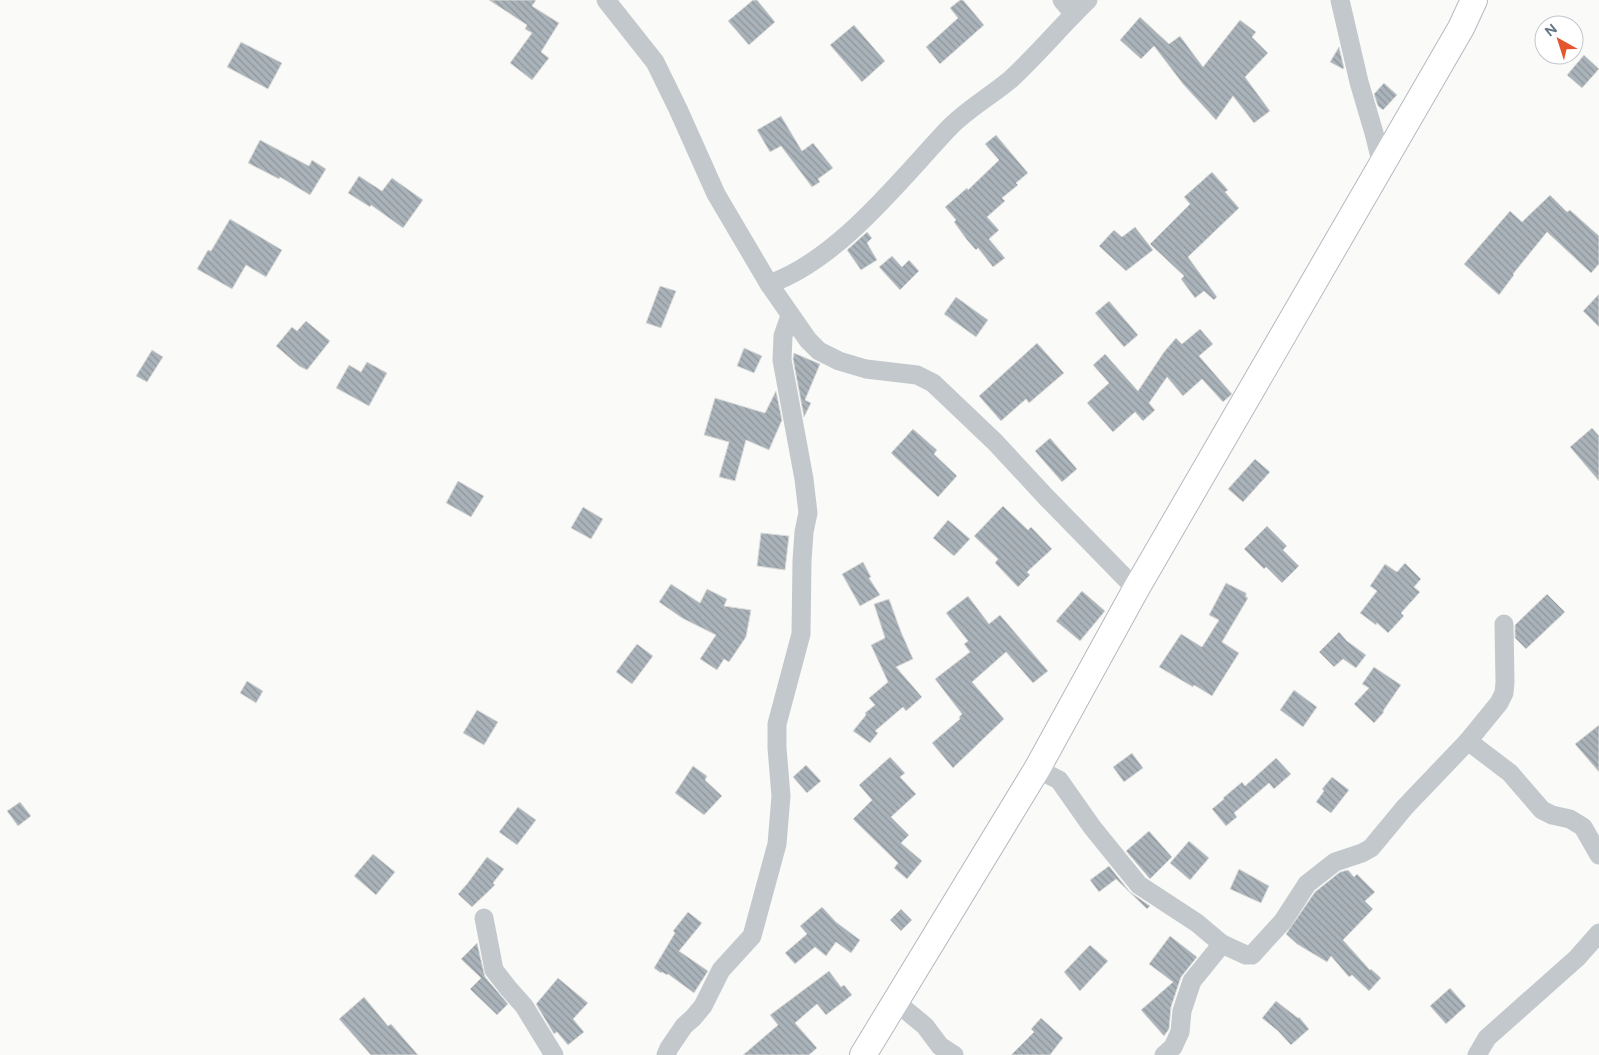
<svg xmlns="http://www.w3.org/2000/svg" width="1599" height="1055" font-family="Figtree,sans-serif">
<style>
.building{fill:url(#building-back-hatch);stroke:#dcdcda}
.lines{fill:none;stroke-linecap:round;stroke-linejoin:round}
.secondary-casing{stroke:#b3babf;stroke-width:28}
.street{stroke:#c3c8cc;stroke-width:19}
.secondary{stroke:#fff;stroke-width:26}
</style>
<defs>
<pattern id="building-back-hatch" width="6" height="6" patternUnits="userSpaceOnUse" patternTransform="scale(1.25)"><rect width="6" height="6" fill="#aab3b9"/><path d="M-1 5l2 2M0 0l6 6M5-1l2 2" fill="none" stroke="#8e969c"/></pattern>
</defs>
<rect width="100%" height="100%" fill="#fafaf8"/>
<g class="building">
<path d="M489,0H536L532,6L559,23L541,52L549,58L532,80L510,63L532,33L525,29L527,25Z"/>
<path d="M753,0H757L775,22L749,45L728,21Z"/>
<path d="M960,0H963L984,25L940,64L926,47L958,18L950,8Z"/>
<path d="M1140,17L1169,44L1180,36L1203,67L1240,20L1256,32L1252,37L1268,53L1245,77L1270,111L1254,123L1233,96L1216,120L1183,84L1154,46L1141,59L1120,40Z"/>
<path d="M854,25L885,61L862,82L830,45Z"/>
<path d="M241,42L282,63L268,89L227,67Z"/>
<path d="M1339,47L1344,68L1343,69L1330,62Z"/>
<path d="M1584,55L1599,69L1582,88L1567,75Z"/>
<path d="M1384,83L1397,95L1383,110L1378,106L1374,94Z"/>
<path d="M781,116L802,151L813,143L833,168L818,179L820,182L812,187L781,146L770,152L757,130Z"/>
<path d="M996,135L1028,173L1016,183L1018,185L1002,198L1005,201L987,217L999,230L989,239L1005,258L993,267L978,248L976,250L967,240L954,222L956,220L945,207L967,188L968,190L999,160L985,144Z"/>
<path d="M260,140L309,166L312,160L326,169L310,195L280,177L279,179L248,163Z"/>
<path d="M1212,172L1228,190L1225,192L1239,208L1188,257L1217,297L1214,300L1204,291L1195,298L1181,279L1184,276L1150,244L1190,204L1184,197Z"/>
<path d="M359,176L382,191L392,178L423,200L403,228L371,205L370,207L348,193Z"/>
<path d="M1550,195L1567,212L1570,210L1599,236V264L1591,273L1547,232L1513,274L1514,275L1499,295L1464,264L1510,211L1522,222Z"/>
<path d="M230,219L282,250L266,277L246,265L232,289L197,269L208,250L211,251Z"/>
<path d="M1135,227L1153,250L1126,271L1099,246L1114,230L1122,237Z"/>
<path d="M867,232L872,238L867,243L877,260L861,270L847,250Z"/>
<path d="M892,256L902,267L909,260L919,271L900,290L879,267Z"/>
<path d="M660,286L676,291L661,328L646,323Z"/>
<path d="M1599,294V327L1583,311Z"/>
<path d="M956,297L988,320L976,337L944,314Z"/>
<path d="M1109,301L1138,335L1124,347L1095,313Z"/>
<path d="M306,321L330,341L307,370L299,366L276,346L292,327L297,331Z"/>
<path d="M1200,329L1213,344L1199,356L1232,394L1223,402L1202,379L1183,396L1167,377L1149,403L1155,410L1143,421L1135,412L1113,432L1087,403L1109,383L1093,365L1105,354L1138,391L1164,352L1176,338L1182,344Z"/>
<path d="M1037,343L1064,373L1029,403L1026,399L1001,421L979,396Z"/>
<path d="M744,348L762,356L754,373L737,366Z"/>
<path d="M152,350L163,357L147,382L136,376Z"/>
<path d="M794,353L820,364L805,400L811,403L804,417L793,359Z"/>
<path d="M367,362L387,373L369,406L336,388L349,365L361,372Z"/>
<path d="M776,391L782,420L769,450L746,440L735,481L719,477L729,442L704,435L715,398L765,413Z"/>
<path d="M1592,428L1599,436V481L1570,447Z"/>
<path d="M913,429L937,450L934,454L957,476L938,497L891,453Z"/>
<path d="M1050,438L1077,469L1062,482L1035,451Z"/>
<path d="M1255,459L1270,472L1243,502L1228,489Z"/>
<path d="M458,481L484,496L471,517L446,503Z"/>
<path d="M1003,506L1028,530L1031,527L1052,549L1027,572L1030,575L1018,587L995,563L998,559L974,536Z"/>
<path d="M583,507L603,519L591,539L571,528Z"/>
<path d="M948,520L970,539L954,556L933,538Z"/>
<path d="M1267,526L1287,546L1283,550L1299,566L1282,583L1266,567L1264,569L1244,549Z"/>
<path d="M761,533L789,536L785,570L757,566Z"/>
<path d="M863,562L871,577L869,578L880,595L860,606L842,574Z"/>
<path d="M1405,563L1421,579L1414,587L1420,592L1401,613L1404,616L1388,633L1377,623L1376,625L1360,613L1377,591L1370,586L1385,564L1397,572Z"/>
<path d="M1226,583L1246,593V597L1248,598L1222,642L1239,653L1212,696L1194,685L1193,687L1159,667L1181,634L1202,647L1219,620L1209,615Z"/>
<path d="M671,584L700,603L707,589L727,599L724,606L751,610L746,637L729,662L724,659L717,670L700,659L716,635L682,618L659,602Z"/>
<path d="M1082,591L1105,611L1080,641L1056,621Z"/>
<path d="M1547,594L1565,612L1526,649L1515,638V625Z"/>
<path d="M968,596L989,624L1000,615L1048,671L1033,683L1006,652L972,682L1004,719L953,768L932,743L960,719L959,717L962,714L935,679L970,652L964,644L968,641L946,613Z"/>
<path d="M889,599L901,632L913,659L896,667L922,697L906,711L903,707L875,731L878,733L870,743L853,731L866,715L865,713L875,705L869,698L888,682L871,645L885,638L874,604Z"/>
<path d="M1339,632L1347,641L1366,655L1356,668L1343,659L1334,667L1319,652Z"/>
<path d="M637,644L653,656L632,684L616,672Z"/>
<path d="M1374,667L1401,685L1383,711L1384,712L1374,723L1354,704L1369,688L1362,684Z"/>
<path d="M247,681L263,691L256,703L240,693Z"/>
<path d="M1294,690L1317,707L1303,727L1280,710Z"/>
<path d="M477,710L498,722L484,745L463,733Z"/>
<path d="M1599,725V772L1575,744Z"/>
<path d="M1132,753L1143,768L1124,782L1113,767Z"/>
<path d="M890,757L905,773L900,777L916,794L891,817L909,835L901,843L922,861L907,879L894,868L898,863L853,819L872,800L859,785Z"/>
<path d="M1276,758L1291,774L1274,789L1269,783L1234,813L1237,817L1226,826L1212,809L1224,799L1223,798L1242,782L1245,786Z"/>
<path d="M806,765L821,781L807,793L793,777Z"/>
<path d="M693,766L707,776L705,780L722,796L704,815L675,793Z"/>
<path d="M1332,777L1349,790L1331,813L1316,802L1324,791L1322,789Z"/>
<path d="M20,802L31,816L18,826L7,811Z"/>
<path d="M518,807L536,820L517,845L499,832Z"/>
<path d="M1149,831L1172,857L1150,879L1126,851Z"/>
<path d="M1189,841L1209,858L1190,880L1170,863Z"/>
<path d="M373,854L395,872L376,895L354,876Z"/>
<path d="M487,857L504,869L493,883L495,885L472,907L458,894L467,884Z"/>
<path d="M1109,866L1130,892L1150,906L1147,909L1116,879L1099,892L1090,880Z"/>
<path d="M1239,869L1269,886L1261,903L1230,889Z"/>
<path d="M1348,870L1354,877L1357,874L1375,892L1365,901L1373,909L1343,940L1370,970L1371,969L1381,978L1369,991L1352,975L1349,977L1331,956L1327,962L1297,944L1286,934L1315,892L1340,872Z"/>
<path d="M822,907L836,922L860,940L851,953L836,942L826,956L815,947L795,964L785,953L807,934L800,926Z"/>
<path d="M901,909L912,920L901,931L890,920Z"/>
<path d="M688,912L702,923L679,951L708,971L694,993L668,974L667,975L662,972L661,973L654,968L675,933L673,931Z"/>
<path d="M1170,936L1197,957L1181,977L1171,1007L1169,1029L1164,1036L1141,1010L1173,982L1149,964Z"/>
<path d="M477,943L485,977L508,1004L497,1015L470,989L481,978L461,959Z"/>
<path d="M1090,945L1108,961L1080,991L1064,972Z"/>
<path d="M829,971L841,987L844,985L852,995L826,1015L817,1004L795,1023L817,1048L809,1055H743L778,1025L770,1015Z"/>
<path d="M558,978L588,1003L573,1019L584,1032L568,1045L557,1032L554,1034L536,1004Z"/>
<path d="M1450,988L1466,1006L1446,1024L1430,1006Z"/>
<path d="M364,997L388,1026L391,1024L418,1055H371L339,1019Z"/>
<path d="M1276,1001L1298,1018L1299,1017L1309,1029L1291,1045L1278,1031L1262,1018Z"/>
<path d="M1041,1018L1063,1038L1050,1055H1011L1034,1032L1031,1029Z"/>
</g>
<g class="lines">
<defs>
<path id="secondary" d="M863,1055L1037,769L1136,589L1461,28L1474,0"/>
</defs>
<use href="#secondary" class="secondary-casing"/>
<g class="street">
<path d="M606,0L655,62L678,109L716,194L769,284L808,340L819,351L839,361L866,369L917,375L933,383L995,442L1046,497L1136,589"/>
<path d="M1062,0L1074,14"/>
<path d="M1340,0L1359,82L1374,133L1382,165"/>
<path d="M769,284C838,260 899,181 948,129C967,109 991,96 1011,79C1038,54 1062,25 1088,0"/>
<path d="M1468,741L1510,773L1542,810L1552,815L1570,819L1583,827L1599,855"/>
<path d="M1037,769L1059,780L1092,827L1139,885L1197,923L1222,944L1246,955H1252L1283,921L1307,884L1335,862L1362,853L1371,848L1405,807L1468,741L1499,703L1504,693L1505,682L1504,624"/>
<path d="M484,918L494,970L508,988L524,1006L554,1055"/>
<path d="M896,1002L925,1026L940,1046L954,1055"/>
<path d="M666,1055L669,1048L684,1026L693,1018L703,1006L721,970L752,936L777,844L781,796L777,748V724L801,634L802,561L804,532L808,513L804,479L782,360L783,336L790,316"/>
<path d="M1164,1055L1173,1047L1180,1032L1182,1011L1192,981L1222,944"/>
<path d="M1477,1055L1487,1038L1577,958L1599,933"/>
</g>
<use href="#secondary" class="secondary"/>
</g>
<g transform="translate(1559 40) rotate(321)"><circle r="24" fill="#ffffff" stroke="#c1c8cd"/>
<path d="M0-4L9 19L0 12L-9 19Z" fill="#e4572e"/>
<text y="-8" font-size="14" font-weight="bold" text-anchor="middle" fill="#657683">N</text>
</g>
</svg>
